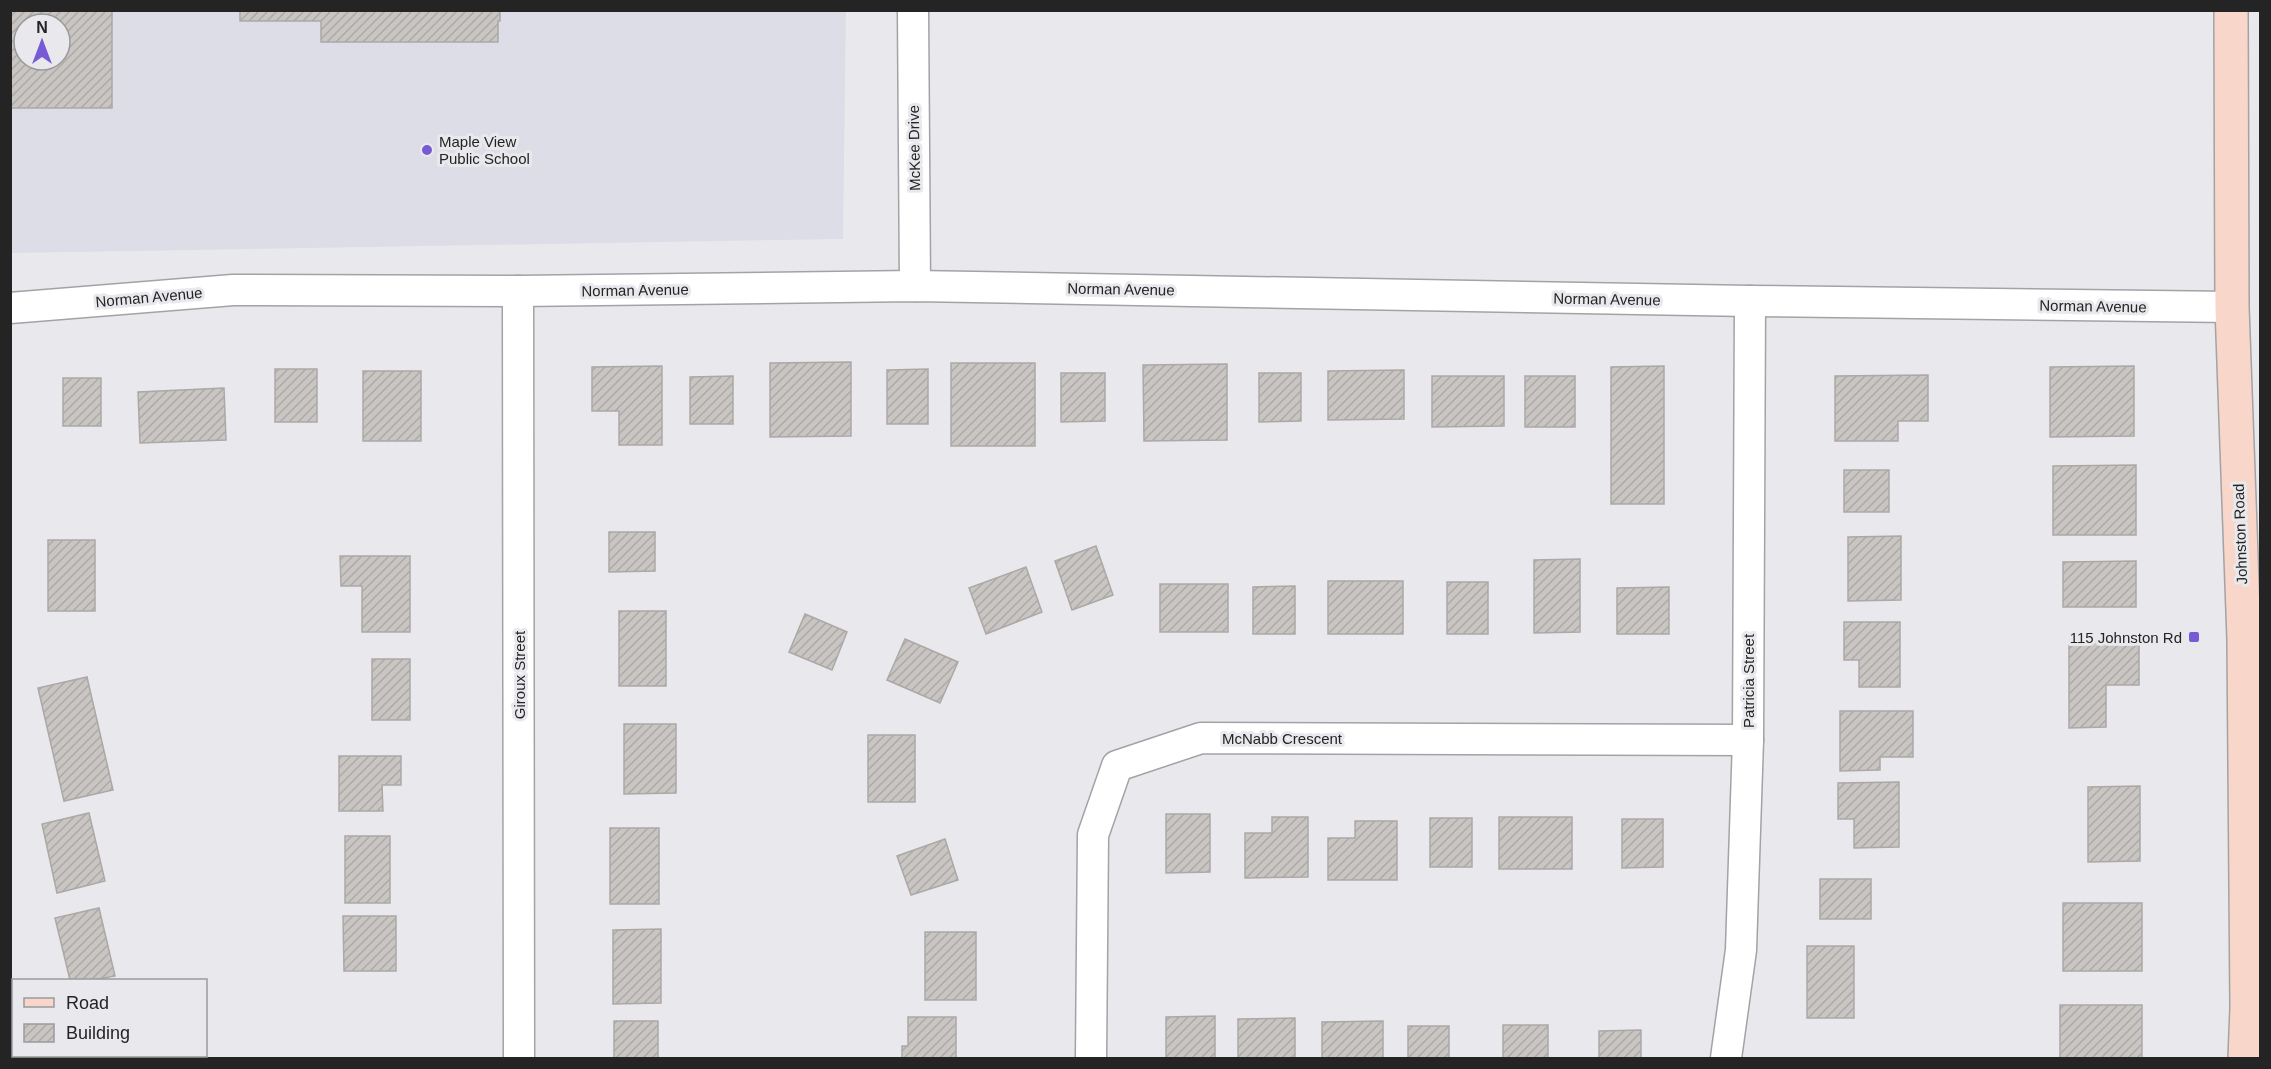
<svg xmlns="http://www.w3.org/2000/svg" width="2271" height="1069" font-family="Helvetica,sans-serif">
<style>
.built{fill:#dddde8;fill-rule:evenodd}
.building{fill:url(#building-hatch);stroke:#aba8a6;stroke-width:1.5;fill-rule:evenodd}
.lines{fill:none;stroke-linecap:round;stroke-linejoin:round}
.street-casing{stroke:#a3a3a6;stroke-width:33}
.secondary-casing{stroke:#a3a3a6;stroke-width:36}
.street{stroke:#fff;stroke-width:30}
.secondary{stroke:#f8d6c9;stroke-width:33}
.poi-dot{fill:#765bd5;stroke:#e9e9ed;stroke-width:2}
.labels{text-anchor:middle;dominant-baseline:central;stroke-width:6;stroke-linejoin:round;paint-order:stroke}
.poi-label{font-size:15px;fill:#242425;stroke:#e9e9ed;text-anchor:start}
.street-label{font-size:15px;fill:#242425;stroke:#e9e9ed}
</style>
<defs>
<pattern id="building-hatch" width="6" height="6" patternUnits="userSpaceOnUse" patternTransform="scale(1.5)"><rect width="6" height="6" fill="#c8c5c3"/><path d="M-1 1l2-2M0 6l6-6M5 7l2-2" fill="none" stroke="#aca9a7"/></pattern>
</defs>
<rect width="100%" height="100%" fill="#e9e9ed"/>
<path class="built" d="M10,11H846L843,239L11,253ZM24,24H60V60H24Z"/>
<g class="building">
<path d="M10,10H112V108H10ZM24,24H60V60H24Z"/>
<path d="M240,10H500V21H498V42H321V21H240Z"/>
<path d="M851,362V436L770,437V363Z"/>
<rect x="951" y="363" width="84" height="83"/>
<path d="M1227,364V440L1144,441L1143,365Z"/>
<path d="M662,366V445H619V411H592V367Z"/>
<path d="M1664,366V504H1611V367Z"/>
<path d="M2134,366V436L2050,437V367Z"/>
<rect x="275" y="369" width="42" height="53"/>
<path d="M928,369V424H887V370Z"/>
<path d="M1404,370V419L1328,420V371Z"/>
<rect x="363" y="371" width="58" height="70"/>
<path d="M1061,373H1105V421L1061,422Z"/>
<path d="M1259,373H1301V421L1259,422Z"/>
<path d="M1928,375V421H1898V441H1835V376Z"/>
<path d="M733,376V424H690V377Z"/>
<path d="M1432,376H1504V426L1432,427Z"/>
<rect x="1525" y="376" width="50" height="51"/>
<rect x="63" y="378" width="38" height="48"/>
<path d="M224,388L226,440L140,443L138,392Z"/>
<path d="M2136,465V535H2053V466Z"/>
<rect x="1844" y="470" width="45" height="42"/>
<path d="M609,532H655V571L609,572Z"/>
<path d="M1901,536V600L1848,601V537Z"/>
<rect x="48" y="540" width="47" height="71"/>
<path d="M1096,546L1113,595L1072,610L1055,561Z"/>
<path d="M340,556H410V632H362V586H341Z"/>
<path d="M1580,559V632L1534,633V560Z"/>
<path d="M2136,561V607H2063V562Z"/>
<path d="M1026,567L1042,612L986,634L969,588Z"/>
<rect x="1328" y="581" width="75" height="53"/>
<rect x="1447" y="582" width="41" height="52"/>
<rect x="1160" y="584" width="68" height="48"/>
<path d="M1295,586V634H1253V587Z"/>
<path d="M1669,587V634H1617V588Z"/>
<rect x="619" y="611" width="47" height="75"/>
<path d="M805,614L847,632L832,670L789,652Z"/>
<path d="M1844,622H1900V687H1859V660H1844Z"/>
<path d="M905,639L958,662L940,703L887,680Z"/>
<path d="M2139,640V685H2106V727L2069,728V641Z"/>
<rect x="372" y="659" width="38" height="61"/>
<path d="M87,677L113,790L64,801L38,688Z"/>
<path d="M1840,711H1913V757H1880V770L1840,771Z"/>
<path d="M624,724H676V793L624,794Z"/>
<rect x="868" y="735" width="47" height="67"/>
<path d="M339,756H401V785H382L383,811H339Z"/>
<path d="M1899,782V847L1854,848V819H1838V783Z"/>
<path d="M2140,786V861L2088,862V787Z"/>
<path d="M89,813L105,881L57,893L42,824Z"/>
<path d="M1166,814H1210V872L1166,873Z"/>
<path d="M1272,817H1308V877L1245,878V833H1272Z"/>
<rect x="1499" y="817" width="73" height="52"/>
<rect x="1430" y="818" width="42" height="49"/>
<path d="M1622,819H1663V867L1622,868Z"/>
<path d="M1355,821H1397V880H1328V838H1355Z"/>
<rect x="610" y="828" width="49" height="76"/>
<rect x="345" y="836" width="45" height="67"/>
<path d="M945,839L958,880L911,895L897,856Z"/>
<rect x="1820" y="879" width="51" height="40"/>
<rect x="2063" y="903" width="79" height="68"/>
<path d="M99,908L115,976L93,980H70L55,918Z"/>
<path d="M343,916H396V971H344Z"/>
<path d="M661,929V1003L613,1004V930Z"/>
<rect x="925" y="932" width="51" height="68"/>
<rect x="1807" y="946" width="47" height="72"/>
<rect x="2060" y="1005" width="82" height="53"/>
<path d="M1215,1016V1058H1166V1017Z"/>
<path d="M908,1017H956V1058H902V1046H908Z"/>
<path d="M1295,1018V1058H1238V1019Z"/>
<rect x="614" y="1021" width="44" height="37"/>
<path d="M1383,1021V1058H1322V1022Z"/>
<rect x="1503" y="1025" width="45" height="33"/>
<rect x="1408" y="1026" width="41" height="32"/>
<path d="M1641,1030V1058H1599V1031Z"/>
<path d="M91,1056H149L150,1058H91Z"/>
</g>
<g class="lines">
<defs>
<g id="street">
<path d="M913,10L915,286"/>
<path d="M518,291L519,1058"/>
<path d="M10,308L233,290L518,291L915,286L1750,301L2232,307"/>
<path d="M1091,1058L1093,835L1117,766L1201,738L1748,740"/>
<path d="M1726,1058L1741,950L1748,740L1750,301"/>
</g>
<path id="secondary" d="M2231,10L2232,307L2244,639L2247,1008L2245,1058"/>
</defs>
<use href="#street" class="street-casing"/>
<use href="#secondary" class="secondary-casing"/>
<use href="#street" class="street"/>
<use href="#secondary" class="secondary"/>
</g>
<g class="poi-dot">
<circle cx="427" cy="150" r="6"/>
<rect x="2188" y="631" width="12" height="12" rx="3"/>
</g>
<g class="labels">
<g class="poi-label">
<text x="439" y="141">Maple View<tspan x="439" dy="17">Public School</tspan></text>
<text x="2182" y="637" text-anchor="end">115 Johnston Rd</text>
</g>
<g class="street-label">
<text transform="translate(914 148) rotate(-91)">McKee Drive</text>
<text transform="translate(1121 289) rotate(1)">Norman Avenue</text>
<text transform="translate(635 290) rotate(-1)">Norman Avenue</text>
<text transform="translate(149 297) rotate(-5)">Norman Avenue</text>
<text transform="translate(1607 299) rotate(1)">Norman Avenue</text>
<text transform="translate(2093 306) rotate(1)">Norman Avenue</text>
<text transform="translate(2240 534) rotate(-92)">Johnston Road</text>
<text transform="translate(519 675) rotate(-90)">Giroux Street</text>
<text transform="translate(1748 681) rotate(-90)">Patricia Street</text>
<text x="1282" y="738">McNabb Crescent</text>
</g>
</g>
<rect width="2271" height="1069" fill="none" stroke="#242425" stroke-width="24"/>
<rect x="12" y="979" width="195" height="78" fill="#e9e9ed" stroke="#9a9a9d" stroke-width="1.5"/>
<rect x="24" y="998" width="30" height="9" fill="#f8d6c9" stroke="#9a9a9d" stroke-width="1.5"/>
<text x="66" y="1009" font-size="18" fill="#242425">Road</text>
<rect x="24" y="1024" width="30" height="18" fill="url(#building-hatch)" stroke="#9a9a9d" stroke-width="1.5"/>
<text x="66" y="1039" font-size="18" fill="#242425">Building</text>
<g transform="translate(42 42)"><circle r="28" fill="#e9e9ed" stroke="#9a9a9d" stroke-width="1.5"/>
<path d="M0-4.5L10 22L0 15L-10 22Z" fill="#765bd5"/>
<text y="-9" font-size="16" font-weight="bold" text-anchor="middle" fill="#242425">N</text>
</g>
</svg>
